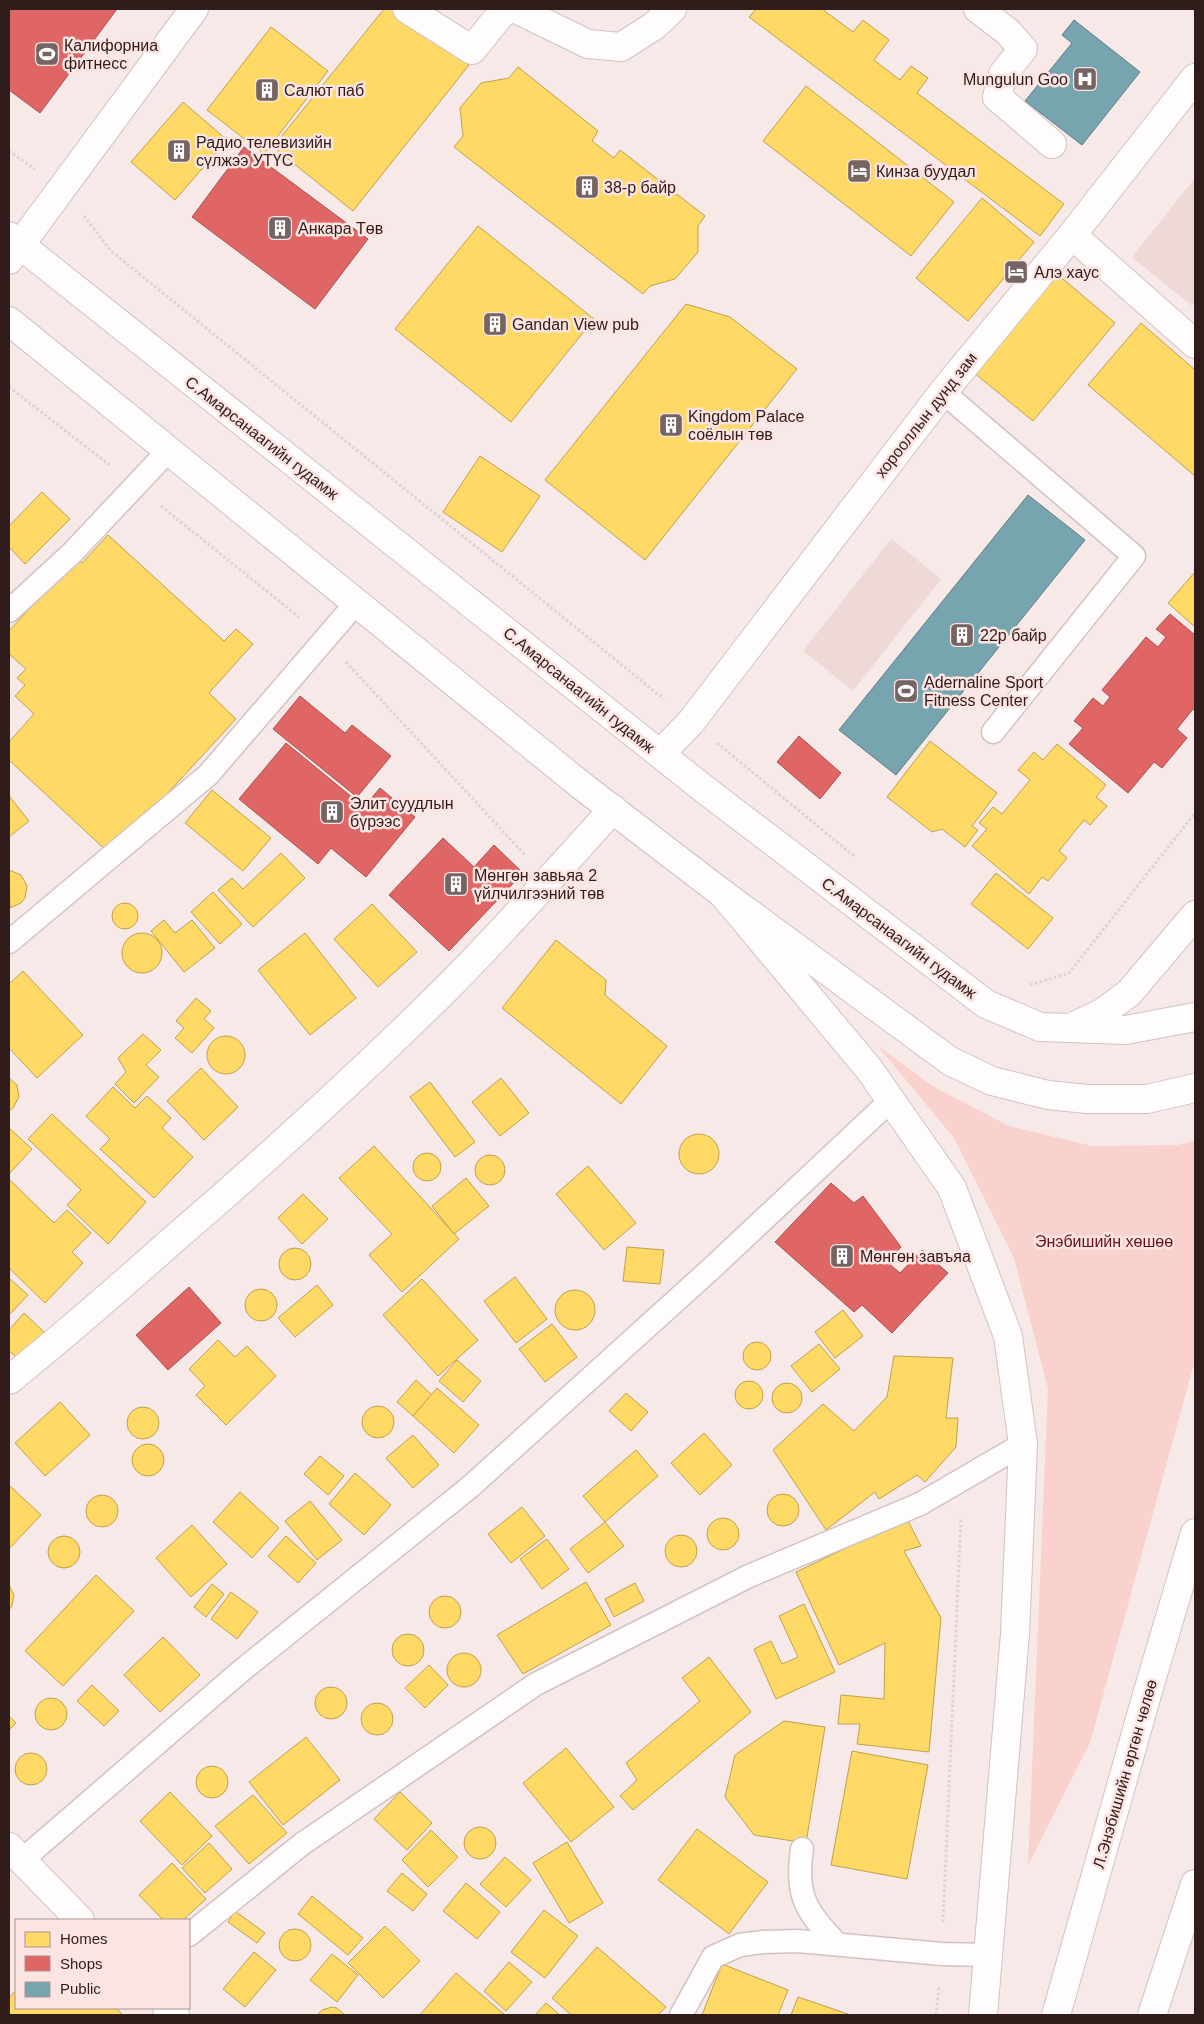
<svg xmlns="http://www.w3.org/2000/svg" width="1204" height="2024" font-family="Helvetica,sans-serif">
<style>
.built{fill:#eed9d8}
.green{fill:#f9d2ce}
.homes{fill:#ffd966;stroke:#c1a04f}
.shops{fill:#e06666;stroke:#ab504f}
.public{fill:#76a5af;stroke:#617c82}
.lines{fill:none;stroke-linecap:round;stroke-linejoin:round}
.service-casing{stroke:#d2c3c1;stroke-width:25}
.minor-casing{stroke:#d2c3c1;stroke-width:30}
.secondary-casing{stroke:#d2c3c1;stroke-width:30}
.primary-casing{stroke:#d2c3c1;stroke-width:30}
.path{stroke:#d9d5d4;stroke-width:3;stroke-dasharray:2.5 2.5;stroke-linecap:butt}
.service{stroke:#fefcfc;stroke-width:22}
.minor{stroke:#fefcfc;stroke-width:28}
.secondary{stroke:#fefcfc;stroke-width:28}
.primary{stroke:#fefcfc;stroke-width:28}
.labels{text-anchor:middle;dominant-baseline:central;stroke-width:5;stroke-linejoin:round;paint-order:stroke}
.poi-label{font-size:16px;fill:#301c1a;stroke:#fce4e2;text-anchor:start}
.street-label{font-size:16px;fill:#301c1a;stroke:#fce4e2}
.park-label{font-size:16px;fill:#6e1116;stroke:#fce4e2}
</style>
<rect width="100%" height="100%" fill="#f6e9e8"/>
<g class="built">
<path d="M1195,178V302L1192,306L1132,257Z"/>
<path d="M891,539L941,579L853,691L803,651Z"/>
</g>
<path class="green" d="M877,1045L934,1087L1009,1126L1092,1146L1177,1145L1195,1141V1360L1090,1743L1028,1865L1048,1389L1014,1258L954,1138Z"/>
<g class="homes">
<path d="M384,9H399L469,65L353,211L273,147Z"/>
<path d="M756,9H822L853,32L863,20L889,40L874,60L900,80L911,66L928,78L917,93L1064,204L1040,236L749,17Z"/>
<path d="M271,27L328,71L264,154L207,110Z"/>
<path d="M518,67L598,131L592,141L614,158L620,150L705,216L698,226V252L675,279L650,286L643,294L454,147L463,136L460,108L481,83L509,78Z"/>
<path d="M806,86L954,202L911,256L763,141Z"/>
<path d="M183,102L227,140L175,200L131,162Z"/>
<path d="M982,198L1034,242L968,321L916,278Z"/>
<path d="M478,226L594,319L511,422L395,329Z"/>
<path d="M1056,273L1115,323L1033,421L973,372Z"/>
<path d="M686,304L730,317L797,369L645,560L545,480Z"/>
<path d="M1141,323L1195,370V476L1088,385Z"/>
<path d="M480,456L540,496L502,552L443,512Z"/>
<path d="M42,492L70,519L25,564L9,547V526Z"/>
<path d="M108,535L224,641L236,629L253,644L209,693L236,719L111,855L9,760V742L34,714L15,696L25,685L17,678L26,669L9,654V631L76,558L82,563Z"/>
<path d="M1195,572V627L1168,603Z"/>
<path d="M930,741L997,793L972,826L978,830L965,847L942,829L932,832L887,797Z"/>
<path d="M1057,744L1106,785L1096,797L1107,806L1090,825L1084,820L1059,851L1067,858L1048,881L1042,877L1029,894L972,846L987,829L979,823L993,807L1002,814L1030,780L1018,770L1034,752L1043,760Z"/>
<path d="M212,790L271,838L243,871L185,823Z"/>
<path d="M9,796L29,821L9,837Z"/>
<path d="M281,853L305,878L253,927L218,890L232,878L243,889Z"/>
<path d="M9,870L21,875L27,886L25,898L21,903L10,908Z"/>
<path d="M996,873L1053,918L1028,949L971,904Z"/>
<path d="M213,892L242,924L220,944L191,912Z"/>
<circle cx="125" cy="916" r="13"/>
<path d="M372,904L417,952L378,987L334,939Z"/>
<path d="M164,920L175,933L192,920L215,948L184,972L151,931Z"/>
<path d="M305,933L356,998L310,1035L258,970Z"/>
<circle cx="142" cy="953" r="20"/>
<path d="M556,940L606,980L605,995L667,1046L621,1104L502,1008Z"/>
<path d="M23,971L83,1035L37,1078L9,1048V984Z"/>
<path d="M196,998L211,1011L204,1019L214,1028L192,1053L175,1038L184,1028L176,1021Z"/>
<path d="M143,1034L161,1050L146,1065L159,1077L134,1103L115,1084L126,1072L118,1058Z"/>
<circle cx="226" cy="1055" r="19"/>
<path d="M201,1068L238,1107L204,1140L167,1101Z"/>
<path d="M9,1078L17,1085L19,1097L13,1108L9,1111Z"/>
<path d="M501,1078L529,1113L500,1136L472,1102Z"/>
<path d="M430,1082L475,1142L455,1157L410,1097Z"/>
<path d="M113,1087L135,1108L147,1096L171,1118L162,1128L193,1157L154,1198L100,1149L110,1139L86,1116Z"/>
<path d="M52,1114L146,1202L108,1244L67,1205L81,1190L28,1139Z"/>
<path d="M9,1128L32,1149L9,1174Z"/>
<circle cx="699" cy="1154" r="20"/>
<path d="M374,1146L459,1239L402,1292L369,1255L392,1234L339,1178Z"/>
<circle cx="427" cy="1167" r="14"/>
<circle cx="490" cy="1170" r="15"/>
<path d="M588,1166L636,1223L604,1250L556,1194Z"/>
<path d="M466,1178L489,1206L454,1234L432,1206Z"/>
<path d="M9,1179L54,1223L67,1210L91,1233L72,1252L83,1263L45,1303L9,1268Z"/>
<path d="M303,1194L328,1219L302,1244L278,1218Z"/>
<path d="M627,1247L664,1250L660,1284L623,1281Z"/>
<circle cx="295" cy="1264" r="16"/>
<path d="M515,1277L547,1319L516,1343L484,1301Z"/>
<path d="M9,1278L28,1295L9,1315Z"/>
<path d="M422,1279L478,1340L438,1376L383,1315Z"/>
<path d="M317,1285L333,1305L295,1337L278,1318Z"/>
<circle cx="261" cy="1305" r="16"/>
<circle cx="575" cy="1310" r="20"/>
<path d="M843,1310L863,1336L835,1358L815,1332Z"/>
<path d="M24,1313L45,1333L20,1361L9,1351V1330Z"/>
<path d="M552,1324L577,1357L545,1382L519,1349Z"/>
<path d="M218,1340L235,1357L247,1346L276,1376L226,1425L196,1395L205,1386L189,1369Z"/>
<circle cx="757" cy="1356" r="14"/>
<path d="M819,1344L840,1369L812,1392L791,1366Z"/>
<path d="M894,1356L953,1358L946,1418H958L956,1447L925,1482L917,1475L879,1499L875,1492L826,1530L773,1450L823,1404L854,1431L887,1397Z"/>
<path d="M457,1360L481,1381L463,1402L439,1381Z"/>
<path d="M416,1380L432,1395L413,1416L397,1402Z"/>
<circle cx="749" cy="1395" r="14"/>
<circle cx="787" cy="1398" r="15"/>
<path d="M437,1388L479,1425L454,1453L413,1416Z"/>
<path d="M626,1393L648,1412L631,1431L609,1411Z"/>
<path d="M60,1402L90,1435L45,1476L15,1443Z"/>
<circle cx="378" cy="1422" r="16"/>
<circle cx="143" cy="1423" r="16"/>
<path d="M704,1433L732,1465L700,1495L671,1463Z"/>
<path d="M413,1435L439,1465L413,1488L386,1458Z"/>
<circle cx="148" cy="1460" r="16"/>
<path d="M636,1450L658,1476L605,1522L583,1496Z"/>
<path d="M320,1456L344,1476L328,1495L304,1474Z"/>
<path d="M355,1473L391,1505L364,1535L329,1504Z"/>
<path d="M9,1485L41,1515L9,1549Z"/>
<path d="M240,1492L279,1528L252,1558L213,1522Z"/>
<circle cx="783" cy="1510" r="16"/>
<circle cx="102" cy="1511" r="16"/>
<path d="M310,1501L342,1540L317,1560L285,1521Z"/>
<path d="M522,1507L545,1536L511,1563L488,1534Z"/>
<circle cx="723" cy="1534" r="16"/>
<path d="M907,1519L921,1546L904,1551L941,1618L929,1752L857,1744L860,1724H838L841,1695L884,1699L885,1643L839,1665L796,1572Z"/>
<path d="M605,1522L624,1546L588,1573L570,1549Z"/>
<path d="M192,1525L227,1564L191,1597L156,1558Z"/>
<circle cx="681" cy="1551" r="16"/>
<circle cx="64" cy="1552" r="16"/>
<path d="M286,1536L316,1563L298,1583L268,1556Z"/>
<path d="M547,1539L569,1569L542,1589L520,1559Z"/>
<path d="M96,1575L134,1611L63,1686L25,1651Z"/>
<path d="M586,1582L611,1625L523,1674L497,1635Z"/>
<path d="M635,1583L644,1601L614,1617L605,1599Z"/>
<path d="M212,1584L224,1594L206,1617L194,1607Z"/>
<path d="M9,1585L14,1595L12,1606L9,1610Z"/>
<path d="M231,1592L258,1612L237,1639L211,1619Z"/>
<circle cx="445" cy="1612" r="16"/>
<path d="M804,1604L835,1672L776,1699L754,1649L771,1641L782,1664L798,1657L779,1616Z"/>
<circle cx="408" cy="1650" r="16"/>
<path d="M163,1637L200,1675L160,1712L124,1675Z"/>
<circle cx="464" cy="1670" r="17"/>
<path d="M709,1657L751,1712L633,1810L620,1796L637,1780L626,1763L700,1701L682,1678Z"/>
<path d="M429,1665L448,1685L425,1708L405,1688Z"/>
<path d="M92,1685L119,1711L104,1726L77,1701Z"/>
<circle cx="331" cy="1703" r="16"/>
<circle cx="51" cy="1714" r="16"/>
<circle cx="377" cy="1719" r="16"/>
<path d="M9,1716L16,1723L9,1730Z"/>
<path d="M784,1721L825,1727L806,1843L754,1835L725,1797L735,1755Z"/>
<path d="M306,1737L340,1780L283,1825L249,1782Z"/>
<path d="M566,1748L614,1807L571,1842L523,1783Z"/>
<path d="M852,1751L928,1765L907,1879L831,1865Z"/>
<circle cx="31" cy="1769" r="16"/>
<circle cx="212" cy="1782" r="16"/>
<path d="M170,1792L212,1836L182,1865L140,1821Z"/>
<path d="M400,1792L432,1823L407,1850L374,1819Z"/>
<path d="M253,1795L287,1833L249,1864L215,1826Z"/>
<circle cx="480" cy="1843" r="16"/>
<path d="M697,1829L768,1882L729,1934L658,1880Z"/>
<path d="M431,1830L458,1857L428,1887L402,1860Z"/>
<path d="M567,1842L603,1903L569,1923L533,1863Z"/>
<path d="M209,1843L232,1869L205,1893L182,1868Z"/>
<path d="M505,1857L531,1880L506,1907L480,1884Z"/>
<path d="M172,1863L206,1899L183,1920H163L139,1895Z"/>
<path d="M402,1873L427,1894L413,1911L387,1891Z"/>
<path d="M466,1883L500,1912L477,1939L443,1911Z"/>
<path d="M312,1896L363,1938L348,1955L298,1914Z"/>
<path d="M544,1910L578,1936L545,1978L511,1952Z"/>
<path d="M235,1911L265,1933L257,1943L228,1922Z"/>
<path d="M385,1926L420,1961L383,1998L348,1963Z"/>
<circle cx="295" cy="1945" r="16"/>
<path d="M597,1947L666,2007L658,2015H571L552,1998Z"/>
<path d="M254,1952L276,1970L245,2007L223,1989Z"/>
<path d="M332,1954L358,1975L337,2002L310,1980Z"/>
<path d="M509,1962L532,1982L506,2011L484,1991Z"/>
<path d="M722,1964L788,1990L778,2015H702Z"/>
<path d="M456,1973L505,2015H420Z"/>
<path d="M16,1990V2008H116L123,2015H9V1998Z"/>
<path d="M798,1997L851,2015H791Z"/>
<path d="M546,2003L560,2015H535Z"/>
<path d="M332,2007L337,2008L345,2015H317L322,2010Z"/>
</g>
<g class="shops">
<path d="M9,9H117L40,113L9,90Z"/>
<path d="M244,147L368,239L315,309L192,217Z"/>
<path d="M1170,614L1195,635V711L1193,709L1177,729L1187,738L1162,768L1154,762L1128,793L1069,744L1083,728L1074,721L1093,698L1103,706L1110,697L1102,690L1146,637L1158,647L1166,637L1156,629Z"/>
<path d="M300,696L345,733L352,725L391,756L357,797L273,729Z"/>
<path d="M799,736L841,773L820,799L777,762Z"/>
<path d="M286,743L364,807L380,788L415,817L366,877L331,848L318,864L239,799Z"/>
<path d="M443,838L474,867L494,845L523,873L449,951L389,895Z"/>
<path d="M831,1183L854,1203L863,1196L901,1247L887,1262L900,1273L922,1250L948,1273L892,1333L862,1305L854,1312L775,1242Z"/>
<path d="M189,1287L221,1323L168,1370L136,1335Z"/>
</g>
<g class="public">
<path d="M1074,20L1140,72L1082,145L1025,101L1072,43L1062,35Z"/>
<path d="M1028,495L1085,540L896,775L839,730Z"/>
</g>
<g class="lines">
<defs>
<g id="service">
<path d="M943,392L1134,556L993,732"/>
<path d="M9,611L72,553L168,451"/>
<path d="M9,942L208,775L356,603"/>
<path d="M802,1849C795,1896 806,1911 837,1944"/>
<path d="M22,1860L241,1671L470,1487L713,1267L890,1101"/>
<path d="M189,1935L302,1844L536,1684L749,1576L920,1504L1023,1444"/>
<path d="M681,2015L713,1957L740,1945L763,1942L798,1941L942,1954L986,1955"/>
</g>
<g id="minor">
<path d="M407,9L472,50C484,36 493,22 506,9"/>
<path d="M516,9L588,44L621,47L654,26L672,9"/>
<path d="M978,9L1008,32L1023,49L1003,74L997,97L1052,144"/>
<path d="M1072,235L1195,344"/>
<path d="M9,260L194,9"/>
<path d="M660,754L691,722L943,392L1072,235L1195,78"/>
<path d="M9,1380C65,1335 120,1287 174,1239C267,1159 358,1076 445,990C503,932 558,870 613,809"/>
<path d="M9,1847L80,1920"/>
<path d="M167,2008L175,2015"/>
</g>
<g id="secondary">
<path d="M9,236L704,789L986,1004L1040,1027L1126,1030L1195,1017"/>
<path d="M9,321L582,786L723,894L950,1061L992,1081L1048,1095L1087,1099H1147L1195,1088"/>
</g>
<g id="primary">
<path d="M723,894L869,1069L952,1188L1008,1336L1023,1444L1015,1634L983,2015"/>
<path d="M1072,1027L1102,1013L1129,993L1195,915"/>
<path d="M1056,2015L1148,1691L1195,1533"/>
<path d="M1152,2015L1195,1884"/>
</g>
</defs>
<use href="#service" class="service-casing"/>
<use href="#minor" class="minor-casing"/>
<use href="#secondary" class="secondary-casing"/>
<use href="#primary" class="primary-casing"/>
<g class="path">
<path d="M9,151L35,169"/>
<path d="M84,216L111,251L664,699"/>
<path d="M9,387L111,466"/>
<path d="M161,506L300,618"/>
<path d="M346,662L525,855"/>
<path d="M717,743L855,857"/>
<path d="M1030,985L1069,973L1195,813"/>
<path d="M943,1922L961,1517"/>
<path d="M936,2015L939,1986"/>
</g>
<use href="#service" class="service"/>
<use href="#minor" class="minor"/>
<use href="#secondary" class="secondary"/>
<use href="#primary" class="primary"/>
</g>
<defs>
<symbol id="stadium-square" viewBox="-11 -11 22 22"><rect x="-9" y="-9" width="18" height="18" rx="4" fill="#756462" stroke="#fce4e2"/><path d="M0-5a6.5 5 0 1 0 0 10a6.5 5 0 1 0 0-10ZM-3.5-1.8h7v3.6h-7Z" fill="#fff"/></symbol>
<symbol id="hospital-square" viewBox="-11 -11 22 22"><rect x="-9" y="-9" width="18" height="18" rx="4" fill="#756462" stroke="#fce4e2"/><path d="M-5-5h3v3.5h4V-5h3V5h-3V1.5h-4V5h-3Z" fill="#fff"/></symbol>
<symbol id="building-square" viewBox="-11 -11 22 22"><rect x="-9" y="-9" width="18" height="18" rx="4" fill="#756462" stroke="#fce4e2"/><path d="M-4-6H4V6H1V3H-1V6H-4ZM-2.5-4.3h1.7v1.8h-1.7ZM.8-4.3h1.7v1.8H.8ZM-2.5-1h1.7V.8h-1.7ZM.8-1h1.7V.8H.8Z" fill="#fff"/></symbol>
<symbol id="hotel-square" viewBox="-11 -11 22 22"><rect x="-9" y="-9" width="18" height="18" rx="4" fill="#756462" stroke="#fce4e2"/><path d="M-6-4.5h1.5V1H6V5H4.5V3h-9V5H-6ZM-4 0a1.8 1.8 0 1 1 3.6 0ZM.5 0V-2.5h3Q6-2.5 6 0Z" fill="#fff"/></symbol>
</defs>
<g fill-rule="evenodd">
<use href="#stadium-square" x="33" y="40" width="28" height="28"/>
<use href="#hospital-square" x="1071" y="65" width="28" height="28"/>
<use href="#building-square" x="253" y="76" width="28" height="28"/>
<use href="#building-square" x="165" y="137" width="28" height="28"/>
<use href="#hotel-square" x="845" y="157" width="28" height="28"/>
<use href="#building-square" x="573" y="173" width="28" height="28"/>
<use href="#building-square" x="266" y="214" width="28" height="28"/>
<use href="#hotel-square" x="1002" y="258" width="28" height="28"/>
<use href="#building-square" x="481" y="310" width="28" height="28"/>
<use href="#building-square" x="657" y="411" width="28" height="28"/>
<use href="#building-square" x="948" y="621" width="28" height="28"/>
<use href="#stadium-square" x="892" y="677" width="28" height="28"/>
<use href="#building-square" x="318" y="798" width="28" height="28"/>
<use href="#building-square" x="442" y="870" width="28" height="28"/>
<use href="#building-square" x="828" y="1242" width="28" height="28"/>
</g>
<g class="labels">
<g class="poi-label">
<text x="64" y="45">Калифорниа<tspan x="64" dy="18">фитнесс</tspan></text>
<text x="1068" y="79" text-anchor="end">Mungulun Goo</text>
<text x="284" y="90">Салют паб</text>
<text x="196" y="142">Радио телевизийн<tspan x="196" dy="18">сүлжээ УТҮС</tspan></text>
<text x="876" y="171">Кинза буудал</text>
<text x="604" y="187">38-р байр</text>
<text x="298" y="228">Анкара Төв</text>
<text x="1034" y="272">Алэ хаус</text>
<text x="512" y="324">Gandan View pub</text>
<text x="688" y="416">Kingdom Palace<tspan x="688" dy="18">соёлын төв</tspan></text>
<text x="980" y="635">22р байр</text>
<text x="924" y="682">Adernaline Sport<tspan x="924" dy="18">Fitness Center</tspan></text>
<text x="350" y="803">Элит суудлын<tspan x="350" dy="18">бүрээс</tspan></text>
<text x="474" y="875">Мөнгөн завьяа 2<tspan x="474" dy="18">үйлчилгээний төв</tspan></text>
<text x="860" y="1256">Мөнгөн завъяа</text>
</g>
<g class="street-label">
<text transform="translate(926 415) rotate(-52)">хорооллын дунд зам</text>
<text transform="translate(262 438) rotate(38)">С.Амарсанаагийн гудамж</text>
<text transform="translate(579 690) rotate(39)">С.Амарсанаагийн гудамж</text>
<text transform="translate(899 938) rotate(37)">С.Амарсанаагийн гудамж</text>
<text transform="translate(1125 1774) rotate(-74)">Л.Энэбишийн өргөн чөлөө</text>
</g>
<g class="park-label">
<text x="1104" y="1241">Энэбишийн хөшөө</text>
</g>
</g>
<rect width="1204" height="2024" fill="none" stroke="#301c1a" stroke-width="20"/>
<rect x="15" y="1919" width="175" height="90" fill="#fce4e2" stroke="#aa9492"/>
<rect x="25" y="1932" width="25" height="15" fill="#ffd966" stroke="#aa9492"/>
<text x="60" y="1944" font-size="15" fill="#301c1a">Homes</text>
<rect x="25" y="1956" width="25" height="15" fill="#e06666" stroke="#aa9492"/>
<text x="60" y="1969" font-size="15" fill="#301c1a">Shops</text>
<rect x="25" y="1982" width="25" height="15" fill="#76a5af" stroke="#aa9492"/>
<text x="60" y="1994" font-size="15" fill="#301c1a">Public</text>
</svg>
